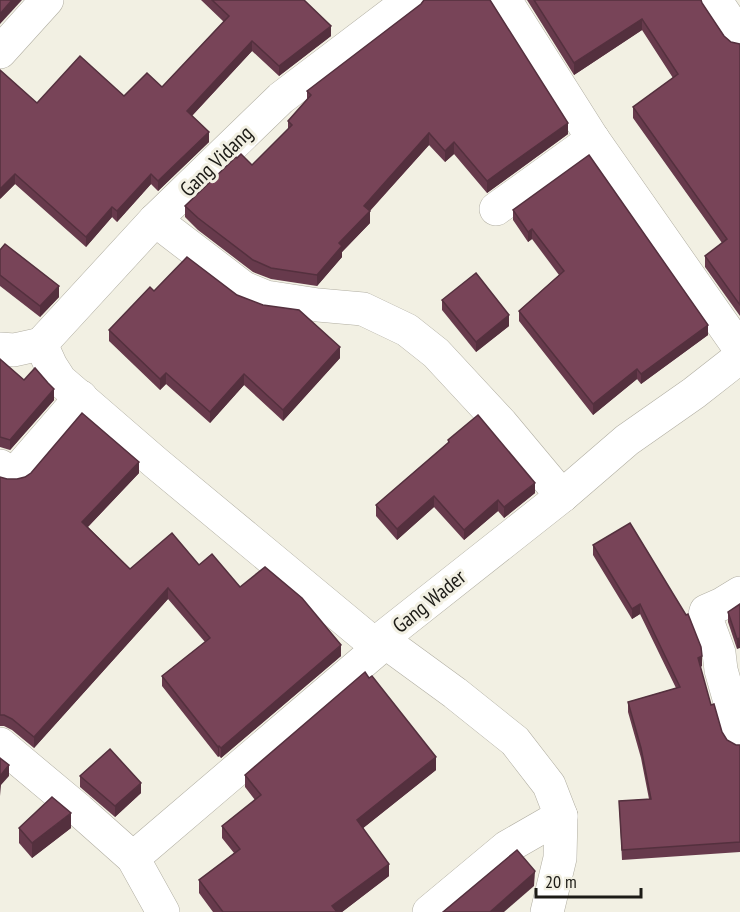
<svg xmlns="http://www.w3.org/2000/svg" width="740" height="912" font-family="'PT Sans Narrow',sans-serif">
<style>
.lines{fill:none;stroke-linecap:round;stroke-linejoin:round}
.street-casing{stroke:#b1aea2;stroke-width:34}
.street{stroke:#fff;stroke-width:33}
.wall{fill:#673a4c}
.shaded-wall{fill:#54303e}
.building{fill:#784458;stroke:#54303e;stroke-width:1.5}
.labels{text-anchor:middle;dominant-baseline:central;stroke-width:6;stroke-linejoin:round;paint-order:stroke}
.street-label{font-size:21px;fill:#1c1b16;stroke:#f2f0e3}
</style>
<rect width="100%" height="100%" fill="#f2f0e3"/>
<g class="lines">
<defs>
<g id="street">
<path d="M505,0L593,139L740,349"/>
<path d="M718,4L740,37"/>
<path d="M0,52L47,0"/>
<path d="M496,209L593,139"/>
<path d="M155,220L244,288L266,297L318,305L363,309L407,330L436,353L501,423L562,496"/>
<path d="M41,344L155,220L281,98L410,0"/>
<path d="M41,344L51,366L60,380L156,463L379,648"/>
<path d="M0,349L14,350L41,344"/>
<path d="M0,466L8,471H17L81,397"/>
<path d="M740,593L722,604L706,611L705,615L719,653L721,670L740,737"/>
<path d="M381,639L455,693L515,741L549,785L561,816L560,858L547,912"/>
<path d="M0,744L79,810L133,858L163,912"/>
<path d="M133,858L379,648L381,639L562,496L627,440L694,393L740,357"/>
<path d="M429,912L507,847L561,816"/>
</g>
</defs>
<use href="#street" class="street-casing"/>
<use href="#street" class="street"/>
</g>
<g class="wall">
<path d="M201,0H304L331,36L279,76L252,51L192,116L209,142L158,191L151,184L117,222L112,217L86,247L15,184L0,199L37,103L124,96L162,87L224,22Z"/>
<path d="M527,0H701L702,3L724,36L731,42L740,44V316L705,267V256L722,243L633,118V107L673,78L642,30L574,75Z"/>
<path d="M307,91L568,134L487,193L454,154L445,162L429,145L370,211V223L342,252V257L317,286L271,279L253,272L198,230L185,217V206L252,165L288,129V121L307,100Z"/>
<path d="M513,210L708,335L641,384L637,379L593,415L519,321V311L559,275L532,239L528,242L513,220Z"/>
<path d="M0,250L59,297L40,317L0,286Z"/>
<path d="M154,291L237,295L340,358L283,421L244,385L210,423L166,384L160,390L109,341V330Z"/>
<path d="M442,300L509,326L476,352L442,310Z"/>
<path d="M0,359L24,380L54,400L10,450L0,447Z"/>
<path d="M448,440L535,493L504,518L498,511L464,540L434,507L397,540L376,516V505L448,443Z"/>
<path d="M139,473L88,527L130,569L199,565L240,587L341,656L221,758L219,756L218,757L162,686V676L205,642L168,599L34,748L12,730L4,726H0V477L7,479H17Z"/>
<path d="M593,545L702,666L700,667L711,705L722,732L727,740L736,745H740V852L622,860L619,801L649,799L641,758L628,712V702L676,688L640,614L632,619L593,555Z"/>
<path d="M740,604L737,649L728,622V612Z"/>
<path d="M436,770L363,828L389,876L342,912H213L199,893V880L234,853L222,838V826L255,800L245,787V775Z"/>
<path d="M80,776L141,793L115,817L80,787Z"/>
<path d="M19,828H71L32,858L19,843Z"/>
</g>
<g class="shaded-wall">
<path d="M12,0H22L0,24V14Z"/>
<path d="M642,19V30L574,75V63Z"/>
<path d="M331,26V36L279,76V66Z"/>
<path d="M252,41V51L187,121V111Z"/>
<path d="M568,123V134L487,193V181Z"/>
<path d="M209,132V142L158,191V181Z"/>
<path d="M429,133V145L364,217V206Z"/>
<path d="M454,142V154L445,162V151Z"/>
<path d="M15,174V184L0,199V189Z"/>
<path d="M151,174V184L117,222V211Z"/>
<path d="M112,207V217L86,247V237Z"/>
<path d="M370,211V223L342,252V257L317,286V275L339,243Z"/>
<path d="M532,229V239L528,242V232Z"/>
<path d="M59,286V297L40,317V306Z"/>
<path d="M509,315V326L476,352V342Z"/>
<path d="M708,325V335L641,384V374Z"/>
<path d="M340,347V358L283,421V410Z"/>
<path d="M637,369V379L593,415V404Z"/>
<path d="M166,373V384L160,390V379Z"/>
<path d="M244,374V385L210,423V412Z"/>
<path d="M54,389V400L10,450V440Z"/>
<path d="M139,462V473L82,533V522Z"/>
<path d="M535,483V493L504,518V507Z"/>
<path d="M434,496V507L397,540V529Z"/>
<path d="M498,500V511L464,540V530Z"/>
<path d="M168,588V599L34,748V737Z"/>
<path d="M640,604V614L632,619V609Z"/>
<path d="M740,638V648L737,649V639Z"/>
<path d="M341,645V656L221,758V748Z"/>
<path d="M702,656V666L698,668V658Z"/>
<path d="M219,746V756L218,757V747Z"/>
<path d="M436,757V770L357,833V820Z"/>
<path d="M9,765V776L1,785L0,796V776Z"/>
<path d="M141,783V793L115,817V806Z"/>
<path d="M71,813V828L32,858V843Z"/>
<path d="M389,864V876L342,912H332V906Z"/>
<path d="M535,871L534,886L504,912H490Z"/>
</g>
<g class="building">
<path d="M0,0H12L0,14Z"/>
<path d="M212,0H304L331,26L279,66L252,41L187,111L209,132L158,181L151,174L117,211L112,207L86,237L15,174L0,189V70L37,103L80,56L124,96L147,73L162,87L229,16Z"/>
<path d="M424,0H490L568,123L487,181L454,142L445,151L429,133L364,206L370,211L339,243L342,246L317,275L271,268L253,260L198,218L185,206L236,157L237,158L241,154L252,165L292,125L288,121L311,95L307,91L421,4Z"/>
<path d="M534,0H701L702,3L724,36L731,42L740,44V305L705,256L727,239L633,107L678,74L642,19L574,63Z"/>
<path d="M589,155L708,325L641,374L637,369L593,404L519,311L564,271L532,229L528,232L513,210Z"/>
<path d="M5,244L59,286L40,306L0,275V250Z"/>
<path d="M187,257L237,295L263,305L299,310L340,347L283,410L244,374L210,412L166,373L160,379L109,330L150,287L154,291Z"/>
<path d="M476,273L509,315L476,342L442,300Z"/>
<path d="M0,359L24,380L35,368L48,383L54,389L10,440L0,437Z"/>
<path d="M82,413L139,462L82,522L130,569L172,533L199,565L212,554L240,587L265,567L302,598L341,645L221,748L219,746L218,747L162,676L210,638L168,588L34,737L12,719L4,715H0V477L7,479H17L25,477L31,473Z"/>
<path d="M478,415L535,483L504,507L498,500L464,530L434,496L397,529L376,505L449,442L448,440Z"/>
<path d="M630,523L686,615L688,614L701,647L702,656L698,658L711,705L714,704L722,732L727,740L736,745H740V842L622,850L619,801L651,799L641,748L628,702L680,687L640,604L632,609L593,545Z"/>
<path d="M740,604V638L737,639L728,612Z"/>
<path d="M365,672L369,678L372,676L436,757L357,820L389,864L332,906L337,912H223L199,880L240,849L222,826L261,795L245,775Z"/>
<path d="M110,749L141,783L115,806L80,776Z"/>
<path d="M0,758L9,765L0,776Z"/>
<path d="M52,797L71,813L32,843L19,828Z"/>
<path d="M517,850L535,871L534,873L490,912H443Z"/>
</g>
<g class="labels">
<g class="street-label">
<text transform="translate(216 161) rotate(-44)">Gang Vidang</text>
<text transform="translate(429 601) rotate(-39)">Gang Wader</text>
</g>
</g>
<path d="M536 888v9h105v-9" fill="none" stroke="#1c1b16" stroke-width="3"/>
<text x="545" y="888" font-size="18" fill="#1c1b16" stroke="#f2f0e3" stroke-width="4.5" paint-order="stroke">20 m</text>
</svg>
